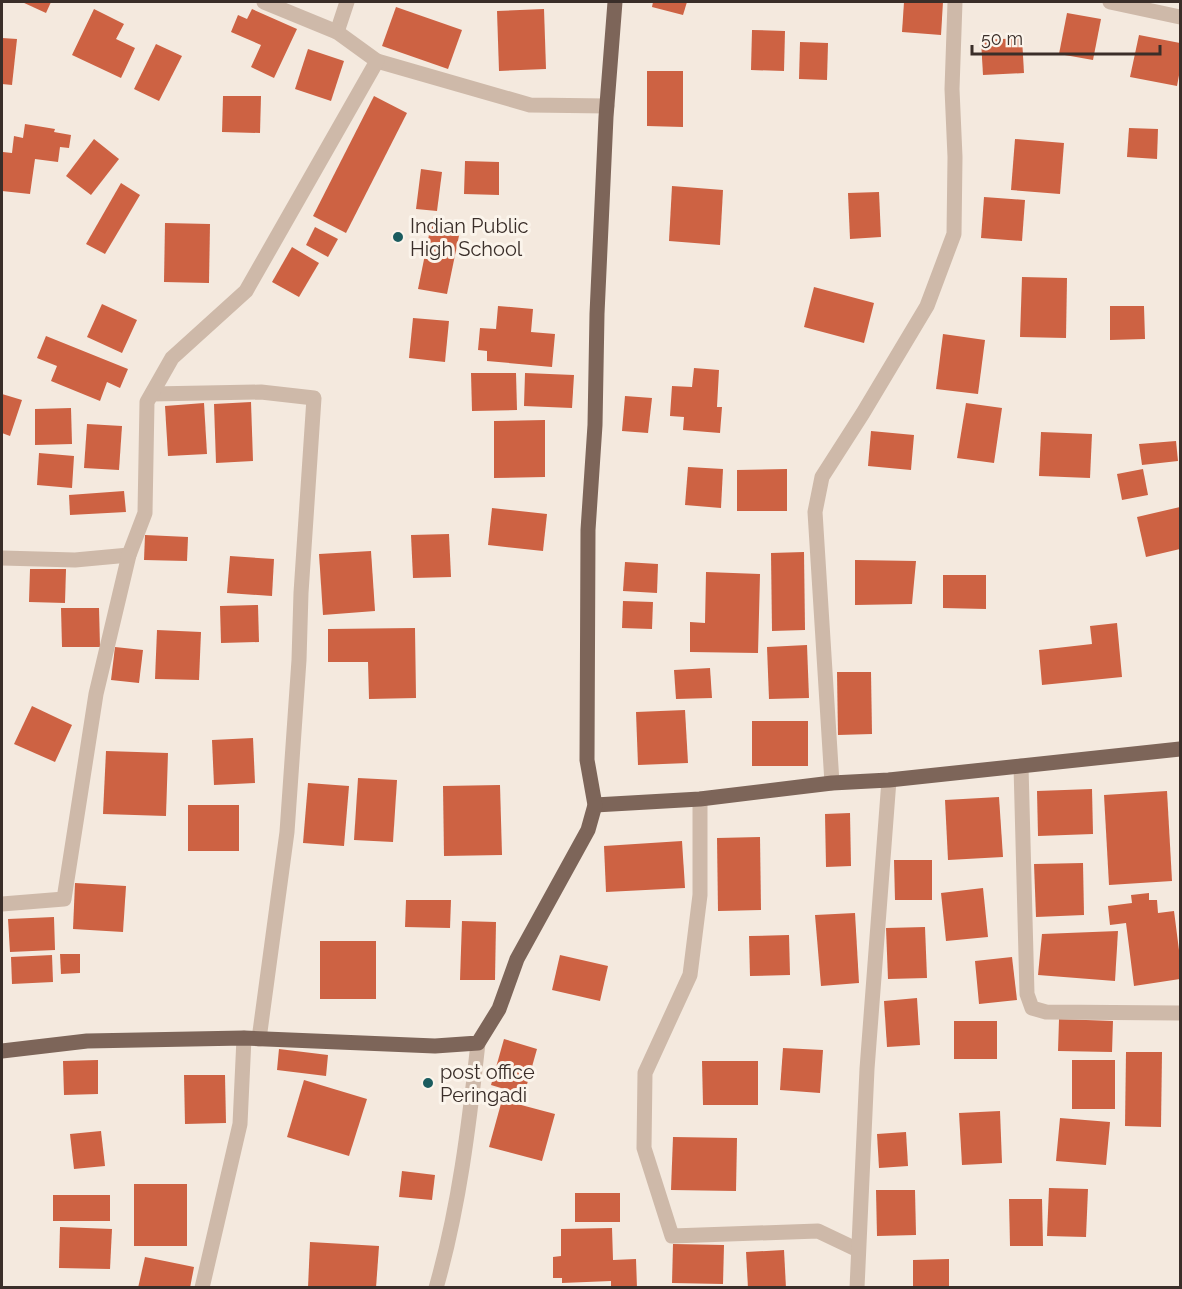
<svg xmlns="http://www.w3.org/2000/svg" width="1182" height="1289" font-family="Raleway,sans-serif">
<style>
.building{fill:#cd6243}
.lines{fill:none;stroke-linecap:round;stroke-linejoin:round}
.minor{stroke:#ceb9a9;stroke-width:15}
.major{stroke:#7d6559;stroke-width:15}
.poi-dot{fill:#1b5c5f;stroke:#fbf4eb;stroke-width:2}
.labels{text-anchor:middle;dominant-baseline:central;stroke-width:6;stroke-linejoin:round;paint-order:stroke}
.poi-label{font-size:20px;fill:#3a2e29;stroke:#fbf4eb;text-anchor:start}
</style>
<rect width="100%" height="100%" fill="#f4e9de"/>
<g class="building">
<path d="M22,2H51L46,13Z"/>
<path d="M653,2H687L683,15L652,7Z"/>
<path d="M904,2H943L941,35L902,32Z"/>
<path d="M396,7L462,30L448,69L382,46Z"/>
<path d="M94,9L124,24L116,39L135,48L121,78L72,55Z"/>
<path d="M252,9L297,29L274,78L251,67L261,45L231,32L238,15L247,19Z"/>
<path d="M544,9L546,69L499,71L497,11Z"/>
<path d="M1067,13L1101,19L1093,60L1059,54Z"/>
<path d="M752,30L785,31L784,71L751,70Z"/>
<path d="M1139,35L1180,43V70L1177,86L1130,77Z"/>
<path d="M2,38L17,39L12,85L2,84Z"/>
<path d="M1022,38L1024,73L983,75L981,40Z"/>
<path d="M800,42L828,43L827,80L799,79Z"/>
<path d="M156,44L182,56L159,101L134,89Z"/>
<path d="M308,49L344,61L331,101L295,89Z"/>
<path d="M647,71H683V127L647,126Z"/>
<path d="M223,96H261L260,133L222,132Z"/>
<path d="M374,96L407,113L346,233L313,216Z"/>
<path d="M25,124L55,129L54,132L71,135L69,148L60,147L58,162L35,159L30,194L2,191L3,152L12,153L14,136L23,138Z"/>
<path d="M1129,128L1158,129L1157,159L1127,157Z"/>
<path d="M94,139L119,159L91,195L66,176Z"/>
<path d="M1015,139L1064,143L1060,194L1011,190Z"/>
<path d="M465,161L499,162V195L464,194Z"/>
<path d="M421,169L442,172L437,211L416,209Z"/>
<path d="M121,183L140,195L105,254L86,244Z"/>
<path d="M672,186L723,190L720,245L669,241Z"/>
<path d="M879,192L881,237L850,239L848,193Z"/>
<path d="M984,197L1025,200L1022,241L981,238Z"/>
<path d="M432,220L461,226L447,294L418,289Z"/>
<path d="M165,223L210,224L209,283L164,282Z"/>
<path d="M315,227L338,239L328,257L306,245Z"/>
<path d="M292,247L319,263L299,297L272,282Z"/>
<path d="M1022,277L1067,278L1066,338L1020,337Z"/>
<path d="M814,287L874,303L864,343L804,327Z"/>
<path d="M102,304L137,320L122,353L87,337Z"/>
<path d="M498,306L533,309L531,332L555,334L552,367L487,361V351L478,350L480,328L496,329Z"/>
<path d="M1110,306H1144L1145,339L1110,340Z"/>
<path d="M413,318L449,321L445,362L409,358Z"/>
<path d="M943,334L985,340L978,394L936,389Z"/>
<path d="M46,336L128,369L120,388L107,382L100,401L51,381L57,366L37,358Z"/>
<path d="M694,368L719,370L717,407H722L720,433L683,430L684,417L670,416L672,386L692,387Z"/>
<path d="M471,373H516L517,410L472,411Z"/>
<path d="M525,373L574,375L572,408L524,406Z"/>
<path d="M2,394L22,400L10,436L2,433Z"/>
<path d="M625,396L652,398L648,433L622,431Z"/>
<path d="M251,402L253,461L216,463L214,404Z"/>
<path d="M204,403L207,454L168,456L165,406Z"/>
<path d="M966,403L1002,408L994,463L957,458Z"/>
<path d="M71,408L72,444L35,445V409Z"/>
<path d="M545,420V477L494,478V421Z"/>
<path d="M87,424L122,426L119,470L84,468Z"/>
<path d="M871,431L914,435L911,470L868,466Z"/>
<path d="M1041,432L1092,434L1090,478L1039,476Z"/>
<path d="M1176,441L1178,461L1142,465L1139,444Z"/>
<path d="M39,453L74,456L72,488L37,485Z"/>
<path d="M688,467L723,469L721,508L685,505Z"/>
<path d="M787,469V511H737V470Z"/>
<path d="M1143,469L1148,495L1122,500L1117,474Z"/>
<path d="M124,491L126,512L70,515L69,495Z"/>
<path d="M1180,507V549L1146,557L1137,517Z"/>
<path d="M492,508L547,514L543,551L488,545Z"/>
<path d="M449,534L451,577L413,578L411,535Z"/>
<path d="M145,535L188,537L187,561L144,560Z"/>
<path d="M371,551L375,611L323,615L319,554Z"/>
<path d="M804,552L805,630L772,631L771,553Z"/>
<path d="M230,556L274,559L272,596L227,593Z"/>
<path d="M855,560L916,561L912,604L855,605Z"/>
<path d="M625,562L658,564L657,593L623,591Z"/>
<path d="M30,569H66L65,603L29,602Z"/>
<path d="M706,572L760,574L758,653L690,652V622L705,623Z"/>
<path d="M943,575H986V609L943,608Z"/>
<path d="M623,601L653,602L652,629L622,628Z"/>
<path d="M258,605L259,642L221,643L220,606Z"/>
<path d="M61,608H99L100,647H62Z"/>
<path d="M1117,623L1122,677L1042,685L1039,650L1092,644L1090,626Z"/>
<path d="M415,628L416,698L369,699L368,662H328V629Z"/>
<path d="M157,630L201,632L199,680L155,679Z"/>
<path d="M807,645L809,698L769,699L767,647Z"/>
<path d="M115,647L143,650L139,683L111,680Z"/>
<path d="M710,668L712,698L676,699L674,670Z"/>
<path d="M837,672H871L872,734L838,735Z"/>
<path d="M32,706L72,725L55,762L14,744Z"/>
<path d="M685,710L688,763L638,765L636,712Z"/>
<rect x="752" y="721" width="56" height="45"/>
<path d="M253,738L255,783L214,785L212,740Z"/>
<path d="M106,751L168,753L166,816L103,814Z"/>
<path d="M358,778L397,780L393,842L354,840Z"/>
<path d="M308,783L349,786L344,846L303,843Z"/>
<path d="M500,785L502,855L444,856L443,786Z"/>
<path d="M1092,789L1093,834L1038,836L1037,791Z"/>
<path d="M1167,791L1172,881L1109,885L1104,795Z"/>
<path d="M999,797L1003,857L948,860L945,800Z"/>
<rect x="188" y="805" width="51" height="46"/>
<path d="M850,813L851,866L826,867L825,814Z"/>
<path d="M760,837L761,910L718,911L717,838Z"/>
<path d="M682,841L685,888L606,892L604,846Z"/>
<path d="M894,860H932V900H895Z"/>
<path d="M1083,863L1084,915L1036,917L1034,864Z"/>
<path d="M75,883L126,886L123,932L73,929Z"/>
<path d="M983,888L988,937L946,941L941,893Z"/>
<path d="M1149,893V900H1157L1158,913L1174,911L1180,958V979L1134,986L1126,923L1110,925L1108,906L1132,903L1131,895Z"/>
<path d="M406,900H451L450,928L405,927Z"/>
<path d="M855,913L859,983L821,986L815,915Z"/>
<path d="M54,917L55,950L10,952L8,919Z"/>
<path d="M462,921L496,922L495,980H460Z"/>
<path d="M925,927L927,978L888,979L886,928Z"/>
<path d="M1118,931L1115,981L1038,975L1042,934Z"/>
<path d="M789,935L790,975L750,976L749,936Z"/>
<rect x="320" y="941" width="56" height="58"/>
<path d="M60,954H80V973L61,974Z"/>
<path d="M52,955L53,982L12,984L11,957Z"/>
<path d="M560,955L608,966L600,1001L552,990Z"/>
<path d="M1012,957L1017,1000L979,1004L975,961Z"/>
<path d="M917,998L920,1045L887,1047L884,1001Z"/>
<path d="M1059,1019L1113,1021L1112,1052L1058,1051Z"/>
<rect x="954" y="1021" width="43" height="38"/>
<path d="M504,1039L537,1049L524,1095L491,1085Z"/>
<path d="M783,1048L823,1050L820,1093L780,1090Z"/>
<path d="M279,1049L328,1055L326,1076L277,1070Z"/>
<path d="M1126,1052H1162L1161,1127L1125,1126Z"/>
<path d="M98,1060V1094L64,1095L63,1061Z"/>
<rect x="1072" y="1060" width="43" height="49"/>
<path d="M702,1061H758V1105H703Z"/>
<path d="M184,1075H225L226,1123L185,1124Z"/>
<path d="M304,1080L367,1099L349,1156L287,1137Z"/>
<path d="M502,1100L555,1114L542,1161L489,1147Z"/>
<path d="M1000,1111L1002,1163L962,1165L959,1113Z"/>
<path d="M1060,1118L1110,1122L1106,1165L1056,1161Z"/>
<path d="M101,1131L105,1166L74,1169L70,1134Z"/>
<path d="M906,1132L908,1166L879,1168L877,1134Z"/>
<path d="M673,1137L737,1138L736,1191L671,1190Z"/>
<path d="M402,1171L435,1175L432,1200L399,1197Z"/>
<rect x="134" y="1184" width="53" height="62"/>
<path d="M1049,1188L1088,1189L1086,1237L1047,1236Z"/>
<path d="M876,1190H915L916,1235L877,1236Z"/>
<rect x="575" y="1193" width="45" height="29"/>
<rect x="53" y="1195" width="57" height="26"/>
<path d="M1009,1199H1042L1043,1246H1010Z"/>
<path d="M60,1227L112,1229L110,1269L59,1268Z"/>
<path d="M612,1228L613,1260L636,1259L637,1288H611V1281L562,1283V1278H553V1257L561,1256V1229Z"/>
<path d="M310,1242L379,1246L376,1288H308Z"/>
<path d="M673,1244L724,1245L723,1284L672,1283Z"/>
<path d="M784,1250L786,1288H748L746,1252Z"/>
<path d="M145,1257L194,1267L190,1288H138Z"/>
<path d="M949,1259V1288H913V1260Z"/>
</g>
<g class="lines">
<g class="minor">
<path d="M1110,2L1180,17"/>
<path d="M337,32L347,2"/>
<path d="M377,61L530,105L607,106"/>
<path d="M152,394L261,392L314,398L301,593L299,660L287,832L259,1039"/>
<path d="M2,558L75,560L129,555"/>
<path d="M1021,766L1027,994L1032,1008L1046,1012L1180,1013"/>
<path d="M832,783L815,512L822,477L863,413L927,306L954,234L955,157L952,89L955,2"/>
<path d="M700,799V895L690,975L645,1073L644,1148L672,1236L818,1231L858,1250"/>
<path d="M2,904L64,899L96,694L129,555L145,513L147,402L172,358L246,291L377,61L337,32L264,2"/>
<path d="M202,1288L240,1124L244,1038"/>
<path d="M436,1288C459,1208 469,1125 478,1043"/>
<path d="M857,1288L867,1069L889,780"/>
</g>
<g class="major">
<path d="M595,805L700,799L832,783L889,780L1180,749"/>
<path d="M2,1051L87,1041L244,1038L435,1046L478,1043L499,1009L517,959L588,830L595,805L587,760L588,530L595,425L597,314L606,117L615,2"/>
</g>
</g>
<g class="poi-dot">
<circle cx="398" cy="237" r="6"/>
<circle cx="428" cy="1083" r="6"/>
</g>
<g class="labels">
<g class="poi-label">
<text x="410" y="226">Indian Public<tspan x="410" dy="23">High School</tspan></text>
<text x="440" y="1072">post office<tspan x="440" dy="23">Peringadi</tspan></text>
</g>
</g>
<rect width="1182" height="1289" fill="none" stroke="#3a2e29" stroke-width="6"/>
<path d="M972 45v9h188v-9" fill="none" stroke="#3a2e29" stroke-width="3"/>
<text x="981" y="45" font-size="18" fill="#3a2e29" stroke="#fbf4eb" stroke-width="4.5" paint-order="stroke">50 m</text>
</svg>
